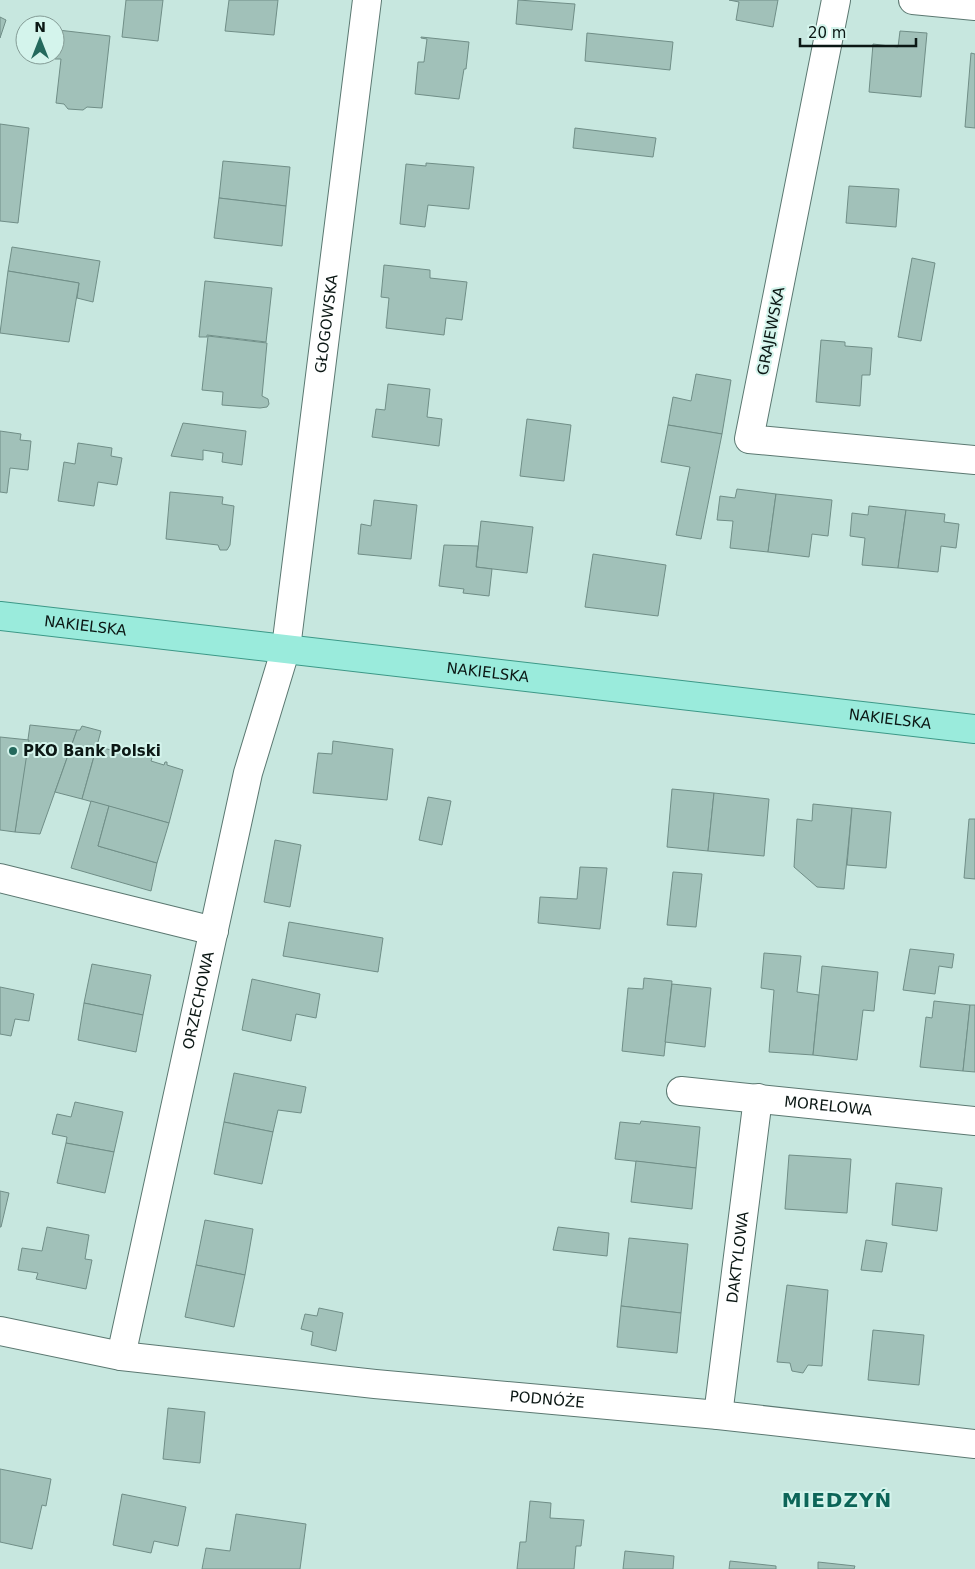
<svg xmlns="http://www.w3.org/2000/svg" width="975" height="1569" font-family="'DejaVu Sans',sans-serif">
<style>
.building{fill:#a1c1b9;stroke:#708e87}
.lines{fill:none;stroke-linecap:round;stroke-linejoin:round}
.minor-casing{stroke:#5b7871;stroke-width:30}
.major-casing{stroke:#3c9887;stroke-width:30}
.minor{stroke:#fff;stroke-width:28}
.major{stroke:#9aebdc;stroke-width:28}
.poi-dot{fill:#24695d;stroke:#d4f4ec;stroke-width:2}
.labels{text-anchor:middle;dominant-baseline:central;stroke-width:4;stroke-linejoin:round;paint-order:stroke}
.street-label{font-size:15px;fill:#0b1714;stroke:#d4f4ec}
.poi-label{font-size:15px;font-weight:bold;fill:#0b1714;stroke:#d4f4ec;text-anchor:start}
.district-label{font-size:20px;font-weight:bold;letter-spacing:1px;fill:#0c6558;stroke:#d4f4ec}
</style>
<rect width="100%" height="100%" fill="#c7e7df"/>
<g class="building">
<path d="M126,0H163L158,41L122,37Z"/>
<path d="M229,0H278L274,35L225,31Z"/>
<path d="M518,0L575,4L572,30L516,24Z"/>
<path d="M729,0H778L773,27L736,20L739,2Z"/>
<path d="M0,17L6,20L0,38Z"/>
<path d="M58,30L110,36L102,108L87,107L83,110L68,109L64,104L56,103L61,59H55Z"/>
<path d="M900,31L927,33L921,97L869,92L873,44L898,47Z"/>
<path d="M587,33L673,42L670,70L585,61Z"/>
<path d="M421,37L469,42L466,69H464L459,99L415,94L418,62H424L427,39L421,38Z"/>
<path d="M971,53L975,54V128L965,127Z"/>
<path d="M0,124L29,128L18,223L0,221Z"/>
<path d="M575,128L656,138L653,157L573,148Z"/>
<path d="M223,161L290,167L286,206L219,198Z"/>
<path d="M426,163L474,167L469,209L428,205L425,227L400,224L406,164L426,166Z"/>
<path d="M849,186L899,189L896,227L846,223Z"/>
<path d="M219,198L286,206L282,246L214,238Z"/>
<path d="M12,247L100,261L93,302L77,298L79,283L8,271Z"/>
<path d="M912,258L935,263L921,341L898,337Z"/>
<path d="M384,265L430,270V278L467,282L462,320L446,318L444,335L386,328L389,298L381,297Z"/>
<path d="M8,271L79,283L69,342L0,333Z"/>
<path d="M205,281L272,288L266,342L207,335V337H199Z"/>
<path d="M208,336L267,343L262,396L268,399L269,404L267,407L260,408L222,405L223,392L202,390Z"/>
<path d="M821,340L845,342V346L872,348L870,375H862L860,406L816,402Z"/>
<path d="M696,374L731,380L722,434L668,425L673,397L691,401Z"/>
<path d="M388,384L430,389L427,417L442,419L439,446L372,437L376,409L385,410Z"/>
<path d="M527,419L571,425L564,481L520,476Z"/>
<path d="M183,423L246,431L242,465L222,462L223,453L203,450V460L171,456Z"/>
<path d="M668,425L722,434L701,539L676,535L690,467L661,462Z"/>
<path d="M0,431L21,434L20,440L31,441L28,470L10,468L7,493L0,492Z"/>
<path d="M78,443L112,448L111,456L122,458L117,485L98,482L94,506L58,501L64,462L75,464Z"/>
<path d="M737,489L776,494L768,552L730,548L733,521L717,520L720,496L735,498Z"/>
<path d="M170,492L223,497L222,504L234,506L230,545L227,550H220L218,545L166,539Z"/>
<path d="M776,494L832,500L828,536L812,534L809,557L768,552Z"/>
<path d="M374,500L417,505L411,559L358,554L361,524L371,526Z"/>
<path d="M869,506L906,510L898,568L862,565L865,538L850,536L852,513L868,515Z"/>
<path d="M906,510L945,514L944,522L959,524L956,548L941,546L938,572L898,568Z"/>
<path d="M481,521L533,527L527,573L476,567Z"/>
<path d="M444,545L478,546L476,567L492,569L489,596L463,593L464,589L439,586Z"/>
<path d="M593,554L666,565L658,616L585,607Z"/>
<path d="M30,725L77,730L40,834L15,832Z"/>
<path d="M82,726L101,731L82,799L55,792L77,730H80Z"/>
<path d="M0,737L29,740L15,832L0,830Z"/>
<path d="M333,741L393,749L387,800L313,793L318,753L332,754Z"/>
<path d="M97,746L114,751L115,747L116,752L130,755L131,752L152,758L151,761L164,765L165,762H167V765L183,770L169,823L82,799Z"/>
<path d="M672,789L714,793L708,851L667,847Z"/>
<path d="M714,793L769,799L764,856L708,851Z"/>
<path d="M428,797L451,801L442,845L419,840Z"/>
<path d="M91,801L109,806L98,846L157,863L151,891L71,868Z"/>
<path d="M813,804L852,808L844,889L817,887L794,867L797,819L812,821Z"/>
<path d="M109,806L169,823L157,863L98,846Z"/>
<path d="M852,808L891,812L886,868L847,865Z"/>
<path d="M969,819H975V879L964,878Z"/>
<path d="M275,840L301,845L290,907L264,902Z"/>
<path d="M580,867L607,868L600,929L538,923L540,897L577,899Z"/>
<path d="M673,872L702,874L696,927L667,925Z"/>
<path d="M289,922L383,938L378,972L283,956Z"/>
<path d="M910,949L954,954L952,968L939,966L935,994L903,990Z"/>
<path d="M764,953L801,956L797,992L819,995L813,1055L769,1052L774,990L761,988Z"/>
<path d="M92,964L151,975L143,1015L84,1003Z"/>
<path d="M822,966L878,972L874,1011L863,1010L857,1060L813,1055Z"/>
<path d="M644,978L672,981L664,1056L622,1051L628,988L643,989Z"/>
<path d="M252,979L320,994L316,1018L296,1014L291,1041L242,1030Z"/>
<path d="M672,984L711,988L705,1047L665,1042Z"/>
<path d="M0,987L34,994L29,1021L15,1019L11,1036L0,1034Z"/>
<path d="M934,1001L970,1005L963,1071L920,1067L926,1017L932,1018Z"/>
<path d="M84,1003L143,1015L136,1052L78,1040Z"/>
<path d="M970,1005H975V1072L963,1071Z"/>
<path d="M234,1073L306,1087L301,1113L278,1110L273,1132L224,1122Z"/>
<path d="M75,1102L123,1112L114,1152L66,1143L67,1137L52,1134L57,1114L71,1117Z"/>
<path d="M641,1121L700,1127L696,1168L615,1159L620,1122L640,1124Z"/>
<path d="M224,1122L273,1132L262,1184L214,1174Z"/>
<path d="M66,1143L114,1152L105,1193L57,1183Z"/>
<path d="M789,1155L851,1159L847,1213L785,1209Z"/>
<path d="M636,1161L696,1168L692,1209L631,1202Z"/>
<path d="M896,1183L942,1188L937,1231L892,1225Z"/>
<path d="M0,1191L9,1193L1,1227H0Z"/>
<path d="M205,1220L253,1229L245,1275L196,1265Z"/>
<path d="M47,1227L89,1235L85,1259L92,1260L86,1289L36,1279L38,1273L18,1270L22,1248L42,1251Z"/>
<path d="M558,1227L609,1233L607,1256L553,1250Z"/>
<path d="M629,1238L688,1244L681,1313L621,1306Z"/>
<path d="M866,1240L887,1243L882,1272L861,1270Z"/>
<path d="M196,1265L245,1275L234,1327L185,1317Z"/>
<path d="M787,1285L828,1290L822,1366L808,1365L803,1373L792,1371L790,1363L777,1362Z"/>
<path d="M621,1306L681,1313L677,1353L617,1347Z"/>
<path d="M319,1308L343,1313L336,1351L311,1345L313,1332L301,1329L305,1314L317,1316Z"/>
<path d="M873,1330L924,1335L919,1385L868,1380Z"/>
<path d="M168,1408L205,1412L200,1463L163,1459Z"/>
<path d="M0,1469L51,1479L46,1506L42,1505L32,1549L0,1542Z"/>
<path d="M122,1494L186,1507L178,1546L154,1541L151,1553L113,1545Z"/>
<path d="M530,1501L551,1503L550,1518L584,1520L581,1546H576L574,1569H517L520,1542H526Z"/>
<path d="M236,1514L306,1524L300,1569H202L206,1548L230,1551Z"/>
<path d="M625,1551L674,1556L673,1569H623Z"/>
<path d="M730,1561L776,1566V1569H729Z"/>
<path d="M818,1562L855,1566L854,1569H818Z"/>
</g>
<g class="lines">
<defs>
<g id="minor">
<path d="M836,0L749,439L975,460"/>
<path d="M913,0L975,6"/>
<path d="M0,878L214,931"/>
<path id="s1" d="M681,1091L975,1121"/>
<path id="s2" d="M0,1331L121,1356L375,1384L718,1415L975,1444"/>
<path id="s3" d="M121,1356L248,773L286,648L367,0"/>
<path id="s4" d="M718,1415L758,1098"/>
</g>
<g id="major">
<path id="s5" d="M0,616L975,729"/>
</g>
</defs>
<use href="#minor" class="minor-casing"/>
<use href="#major" class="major-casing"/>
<use href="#minor" class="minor"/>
<use href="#major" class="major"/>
</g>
<circle class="poi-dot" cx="13" cy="751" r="5"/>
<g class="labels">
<g class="street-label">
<text stroke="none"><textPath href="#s3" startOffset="1054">GŁOGOWSKA</textPath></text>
<text transform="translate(771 331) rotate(-79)">GRAJEWSKA</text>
<text stroke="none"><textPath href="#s5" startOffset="86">NAKIELSKA</textPath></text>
<text stroke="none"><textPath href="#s5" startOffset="491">NAKIELSKA</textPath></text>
<text stroke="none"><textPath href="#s5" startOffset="896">NAKIELSKA</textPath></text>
<text stroke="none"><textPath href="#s3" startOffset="364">ORZECHOWA</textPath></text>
<text stroke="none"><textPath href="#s1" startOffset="148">MORELOWA</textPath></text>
<text stroke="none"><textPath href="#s4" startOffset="159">DAKTYLOWA</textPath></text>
<text stroke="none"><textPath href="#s2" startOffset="552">PODNÓŻE</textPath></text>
</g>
<g class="poi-label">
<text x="23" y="751">PKO Bank Polski</text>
</g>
<g class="district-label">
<text x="837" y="1500">MIEDZYŃ</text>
</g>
</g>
<g transform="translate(40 40)"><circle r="24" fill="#d4f4ec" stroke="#849c96"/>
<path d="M0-4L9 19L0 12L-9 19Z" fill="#24695d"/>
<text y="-8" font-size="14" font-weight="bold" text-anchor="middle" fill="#0b1714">N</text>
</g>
<path d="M800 38v8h116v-8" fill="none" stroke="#0b1714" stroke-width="2.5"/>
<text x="808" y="38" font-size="15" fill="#0b1714" stroke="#d4f4ec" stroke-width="4" paint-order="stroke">20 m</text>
</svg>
